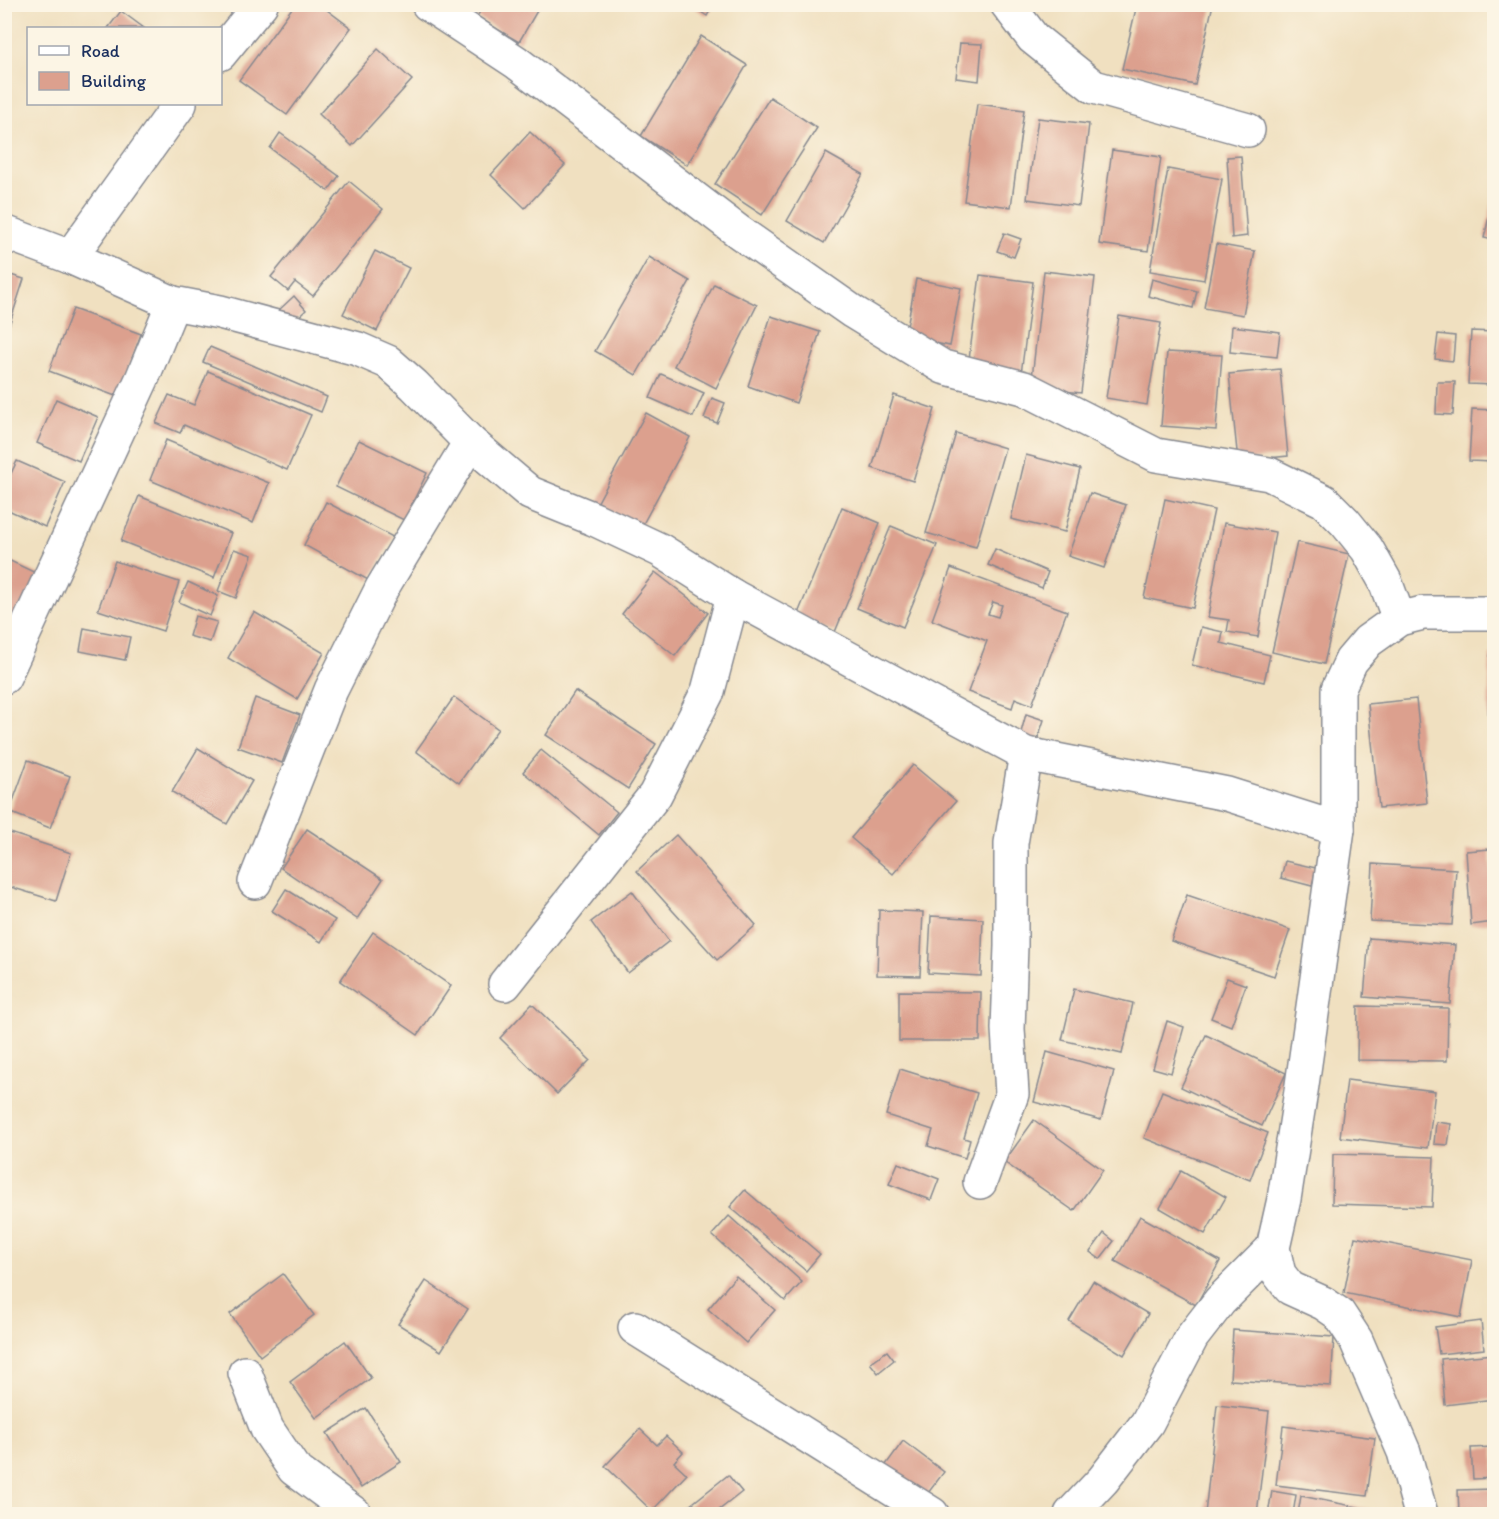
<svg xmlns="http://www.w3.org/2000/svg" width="1499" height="1519" font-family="Itim,sans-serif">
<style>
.building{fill:#dca08e;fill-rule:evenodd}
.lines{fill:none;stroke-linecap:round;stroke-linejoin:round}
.minor-casing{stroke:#86888f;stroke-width:36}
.minor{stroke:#fff;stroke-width:33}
</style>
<rect width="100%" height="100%" fill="#fcf5e5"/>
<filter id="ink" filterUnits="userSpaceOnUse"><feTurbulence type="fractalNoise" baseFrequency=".0167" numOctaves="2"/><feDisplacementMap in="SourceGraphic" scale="12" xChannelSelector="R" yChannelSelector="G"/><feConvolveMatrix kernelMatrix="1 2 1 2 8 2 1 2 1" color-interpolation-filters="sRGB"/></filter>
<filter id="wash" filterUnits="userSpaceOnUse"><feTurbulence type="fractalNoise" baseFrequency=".008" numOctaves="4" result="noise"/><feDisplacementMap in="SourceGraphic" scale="24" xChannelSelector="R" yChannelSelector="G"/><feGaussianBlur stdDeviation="1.35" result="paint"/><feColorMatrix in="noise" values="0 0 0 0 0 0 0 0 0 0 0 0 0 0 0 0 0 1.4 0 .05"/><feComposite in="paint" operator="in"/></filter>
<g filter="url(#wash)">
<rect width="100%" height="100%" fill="#f0e0c0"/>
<g id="blocks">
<g class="building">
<path d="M295,4H319L351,28L287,115L239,80Z"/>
<path d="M484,4H541L519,42L477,17Z"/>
<path d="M689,4H714L707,16Z"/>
<path d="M1137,4H1213L1195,85L1122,69Z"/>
<path d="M121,11L144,28H108Z"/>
<path d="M701,36L747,65L687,165L641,136Z"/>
<path d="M960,43L982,44L979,81L956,78Z"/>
<path d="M378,49L412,80L352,146L319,114Z"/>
<path d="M770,97L817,128L762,215L715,184Z"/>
<path d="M977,104L1024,110L1011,207L964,201Z"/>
<path d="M1038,118L1089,124L1079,206L1027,199Z"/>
<path d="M530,132L565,165L525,208L491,175Z"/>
<path d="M280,133L339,176L328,191L270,148Z"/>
<path d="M1112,150L1161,157L1148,251L1099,244Z"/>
<path d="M826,153L863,174L824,243L787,221Z"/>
<path d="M1241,156L1247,236L1232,238L1227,157Z"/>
<path d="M1168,169L1222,179L1204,280L1150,271Z"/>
<path d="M349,181L383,209L313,296L295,282L288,291L271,277Z"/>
<path d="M1494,196V240L1484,238Z"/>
<path d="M1004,233L1021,239L1014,257L997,251Z"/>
<path d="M1216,244L1255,251L1243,315L1204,308Z"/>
<path d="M375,251L409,268L377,331L343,314Z"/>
<path d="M649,257L690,281L636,375L595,351Z"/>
<path d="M1044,271L1095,277L1081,393L1031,387Z"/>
<path d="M4,273L24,279L5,338H4Z"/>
<path d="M980,275L1033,282L1021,374L968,367Z"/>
<path d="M916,279L961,288L950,346L905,337Z"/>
<path d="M1152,279L1197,291L1193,308L1148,296Z"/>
<path d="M714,284L757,305L716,388L674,366Z"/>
<path d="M294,296L306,310L290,325L278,311Z"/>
<path d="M73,309L141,334L118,397L49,371Z"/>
<path d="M771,316L820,332L796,403L748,386Z"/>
<path d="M1119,316L1161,323L1147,405L1106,398Z"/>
<path d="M1232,326L1280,332L1277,357L1230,352Z"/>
<path d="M1471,331L1494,332V385L1468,384Z"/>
<path d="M1438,334L1455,336L1453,361L1435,359Z"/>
<path d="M210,347L327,397L321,412L203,362Z"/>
<path d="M1167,352L1222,355L1216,430L1161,426Z"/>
<path d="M1280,369L1288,456L1238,461L1229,374Z"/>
<path d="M208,371L311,415L287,470L184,425L180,433L156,423L169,395L194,405Z"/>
<path d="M661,374L704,393L693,417L650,398Z"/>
<path d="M1437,382H1455L1453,415L1436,414Z"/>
<path d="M894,395L935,409L913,481L872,468Z"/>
<path d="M712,398L725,403L717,423L704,418Z"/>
<path d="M56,399L98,417L79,461L37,443Z"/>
<path d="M1472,409L1494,410V462L1469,461Z"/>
<path d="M646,413L690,437L637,535L593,511Z"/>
<path d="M956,433L1005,448L976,547L926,533Z"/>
<path d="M166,440L269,483L253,523L150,480Z"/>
<path d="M359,440L427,473L404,520L336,487Z"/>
<path d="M1026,455L1080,469L1065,532L1011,519Z"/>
<path d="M17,461L65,482L45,527L4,508V488Z"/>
<path d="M1090,493L1126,505L1104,568L1068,556Z"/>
<path d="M139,496L231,533L214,578L121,541Z"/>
<path d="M1165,499L1214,510L1193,608L1144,598Z"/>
<path d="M326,502L393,537L370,581L304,545Z"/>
<path d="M842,507L880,523L835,632L797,616Z"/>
<path d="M1224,523L1275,532L1258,637L1227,632L1229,620L1208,617Z"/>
<path d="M891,526L937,545L903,627L857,608Z"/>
<path d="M1297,542L1349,554L1324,664L1272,652Z"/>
<path d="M234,549L252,555L236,598L218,591Z"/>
<path d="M995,549L1048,572L1042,588L988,565Z"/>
<path d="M4,558L40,575L17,623L4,617Z"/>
<path d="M115,561L179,582L163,631L98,610Z"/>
<path d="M951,568L1067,611L1032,705L1015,698L1012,708L968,692L987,641L932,620ZM993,602L1002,605L998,617L988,614Z"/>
<path d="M655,572L708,613L675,656L622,614Z"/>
<path d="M188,582L218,596L210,616L179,602Z"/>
<path d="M254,612L324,653L297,699L228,658Z"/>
<path d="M195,616L217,622L210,642L189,636Z"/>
<path d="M1201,627L1223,632L1221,643L1270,655L1264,682L1192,665Z"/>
<path d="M84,628L130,637L125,660L80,651Z"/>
<path d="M1490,655H1494V719H1488Z"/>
<path d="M575,691L656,744L628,789L546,735Z"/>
<path d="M454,697L498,729L459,783L416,751Z"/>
<path d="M255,698L300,715L282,763L238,747Z"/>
<path d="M1416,699L1427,803L1379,808L1368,704Z"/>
<path d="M1026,714L1044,720L1037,741L1020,736Z"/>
<path d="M198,748L252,781L227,824L172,792Z"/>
<path d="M541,750L617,812L599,835L523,772Z"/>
<path d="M28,760L70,776L50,828L9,812Z"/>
<path d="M913,765L956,801L893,874L851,838Z"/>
<path d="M307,829L383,879L357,919L281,868Z"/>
<path d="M4,831L71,853L56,901L4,885Z"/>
<path d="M676,835L756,925L717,960L637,871Z"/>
<path d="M1490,849L1494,922L1471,925L1466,851Z"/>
<path d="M1285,861L1316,868L1312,886L1281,878Z"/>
<path d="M1373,864L1456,869L1452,925L1370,921Z"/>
<path d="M286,889L335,920L321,942L272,911Z"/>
<path d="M632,891L669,941L628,973L591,922Z"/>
<path d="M1187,895L1290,930L1274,976L1171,941Z"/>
<path d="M879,910L923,912L920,976L877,975Z"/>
<path d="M931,916L983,919L981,976L928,973Z"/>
<path d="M373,932L451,986L418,1035L340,981Z"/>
<path d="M1369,938L1455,945L1450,1004L1364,997Z"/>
<path d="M1227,978L1246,985L1231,1026L1211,1018Z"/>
<path d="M1074,989L1133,1003L1122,1054L1062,1040Z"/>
<path d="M899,991L981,992L980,1041H899Z"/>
<path d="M532,1004L590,1060L557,1094L500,1038Z"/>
<path d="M1358,1006L1448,1008L1447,1061L1357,1060Z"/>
<path d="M1167,1021L1184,1027L1171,1073L1153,1068Z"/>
<path d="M1206,1035L1286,1073L1262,1126L1181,1087Z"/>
<path d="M1047,1052L1114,1071L1101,1120L1034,1102Z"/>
<path d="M900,1069L977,1093L964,1138L970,1140L965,1158L928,1146L933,1130L886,1115Z"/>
<path d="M1347,1080L1435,1091L1428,1148L1340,1137Z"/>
<path d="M1162,1091L1268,1133L1250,1180L1144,1138Z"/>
<path d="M1034,1120L1103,1170L1074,1211L1004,1162Z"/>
<path d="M1436,1122L1451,1124L1448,1145L1434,1144Z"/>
<path d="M1333,1154L1434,1157L1432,1207L1332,1204Z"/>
<path d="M898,1163L939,1179L931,1200L889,1184Z"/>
<path d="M1181,1171L1226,1197L1205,1234L1160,1208Z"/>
<path d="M745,1190L820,1254L806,1271L730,1207Z"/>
<path d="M729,1216L802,1282L785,1301L712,1235Z"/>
<path d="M1140,1216L1220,1261L1196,1305L1115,1261Z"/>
<path d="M1104,1233L1114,1241L1100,1259L1090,1252Z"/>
<path d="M1355,1237L1472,1260L1461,1317L1344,1293Z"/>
<path d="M283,1274L314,1315L260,1356L230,1314Z"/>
<path d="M736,1276L775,1310L746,1343L708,1309Z"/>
<path d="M426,1281L468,1309L441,1351L398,1324Z"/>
<path d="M1093,1281L1148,1314L1124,1355L1069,1321Z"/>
<path d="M1481,1321L1484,1349L1439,1354L1435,1327Z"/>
<path d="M1233,1330L1334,1337L1331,1386L1230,1380Z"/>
<path d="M345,1341L371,1378L316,1418L290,1382Z"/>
<path d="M887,1351L894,1360L878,1373L870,1363Z"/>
<path d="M1494,1354V1399L1445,1405L1441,1359Z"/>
<path d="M1217,1405L1269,1411L1257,1514H1205Z"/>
<path d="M366,1408L401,1462L361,1488L327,1433Z"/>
<path d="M1283,1426L1375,1438L1367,1496L1276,1485Z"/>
<path d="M640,1429L657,1445L666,1436L683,1452L674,1462L687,1474L652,1511L605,1466Z"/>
<path d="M903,1441L944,1472L925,1497L885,1466Z"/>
<path d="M1494,1447V1478L1473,1479L1471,1448Z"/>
<path d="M728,1475L742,1492L714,1514H679Z"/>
<path d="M1494,1489V1514H1459L1458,1490Z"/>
<path d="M1272,1491L1296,1495L1293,1514H1268Z"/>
<path d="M1301,1496L1373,1510L1372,1514H1298Z"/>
</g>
</g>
</g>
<g filter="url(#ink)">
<use href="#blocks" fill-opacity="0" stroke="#86888f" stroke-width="1.5"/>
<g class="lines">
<defs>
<g id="minor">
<path d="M428,4L516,62L739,232L853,312L943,367L1024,388L1156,455L1269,474L1324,501L1345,522L1367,549L1385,581L1399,619"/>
<path d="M1007,4L1033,38L1094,87L1248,130"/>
<path d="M220,54L261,4"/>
<path d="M4,232L70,257L173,303L220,312L358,349L388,362L414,385L470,442L530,493L594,519L660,550L733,596L1026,754L1227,794L1338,829"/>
<path d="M70,257L180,104"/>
<path d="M4,677L142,379L173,303"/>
<path d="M255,882L331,690L382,588L470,442"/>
<path d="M505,984L655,795L708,691L733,596"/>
<path d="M980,1182L1012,1094L1008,1029L1011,946V843L1026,754"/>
<path d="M635,1328L932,1514"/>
<path d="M245,1373L267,1429L294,1469L355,1514"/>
<path d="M1071,1514L1103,1480L1147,1423L1192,1337L1220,1301L1273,1248"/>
<path d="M1421,1514L1404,1452L1356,1340L1339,1314L1323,1303L1290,1288L1279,1274L1273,1248L1284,1199L1302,1085L1338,829V689L1351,661L1368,641L1399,619L1423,613H1494"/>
</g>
</defs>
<use href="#minor" class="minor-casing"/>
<use href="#minor" class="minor"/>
</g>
</g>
<rect width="1499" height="1519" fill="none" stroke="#fcf5e5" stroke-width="24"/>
<rect x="27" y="27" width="195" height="78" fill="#fcf5e5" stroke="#a2a6af" stroke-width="1.5"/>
<rect x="39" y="46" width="30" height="9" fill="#ffffff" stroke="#a2a6af" stroke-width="1.5"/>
<text x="81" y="57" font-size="18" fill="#1b2f5e">Road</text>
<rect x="39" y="72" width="30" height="18" fill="#dca08e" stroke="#a2a6af" stroke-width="1.5"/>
<text x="81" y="87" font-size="18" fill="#1b2f5e">Building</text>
</svg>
